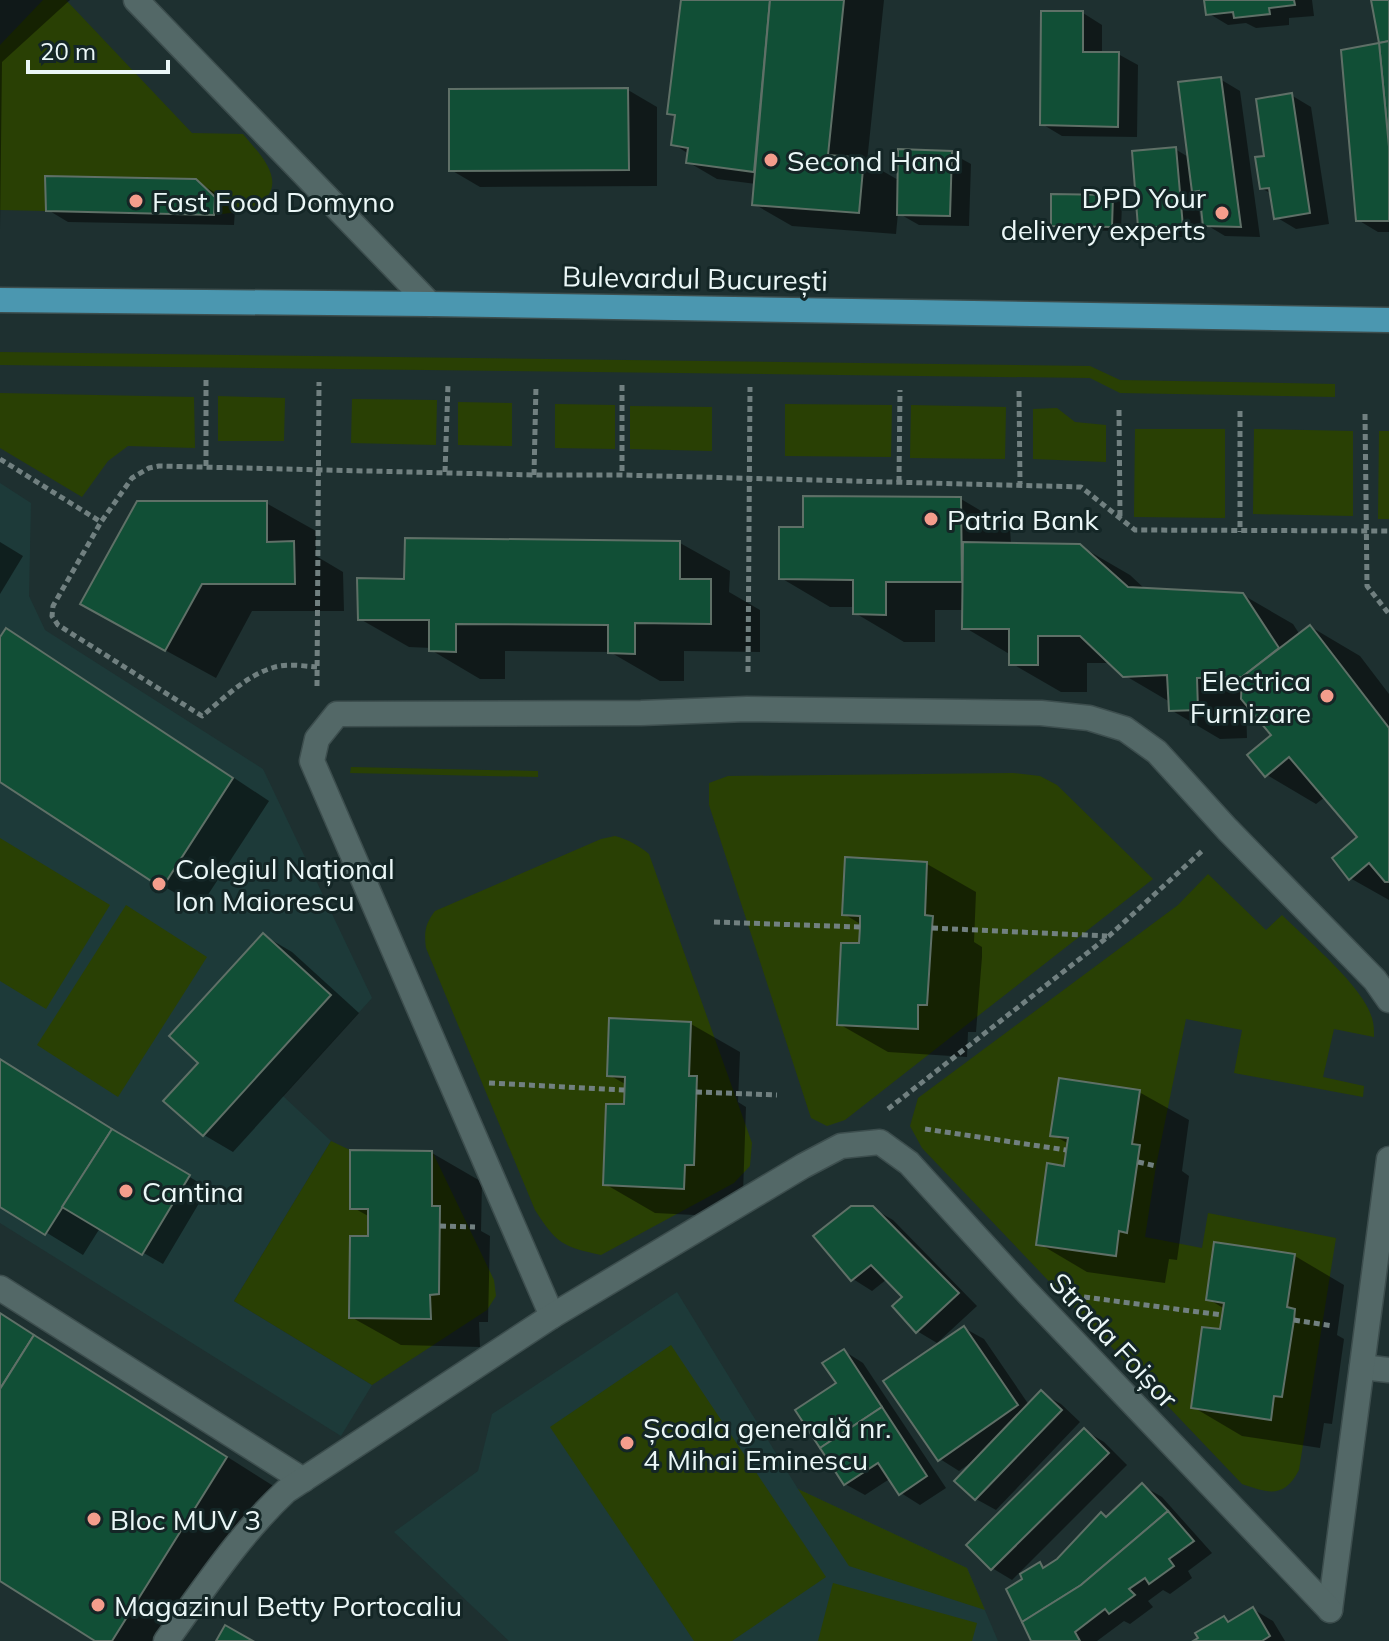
<svg xmlns="http://www.w3.org/2000/svg" width="1389" height="1641" font-family="Mulish,sans-serif">
<style>
.built{fill:#1d3a39}
.green{fill:#294004;fill-rule:evenodd}
.shadow{fill:#0007}
.building{fill:#114f36;stroke:#5f7067;stroke-width:2}
.lines{fill:none;stroke-linecap:round;stroke-linejoin:round}
.minor-casing{stroke:#3d4e4e;stroke-width:27}
.major-casing{stroke:#3d4e4e;stroke-width:27}
.path{stroke:#718080;stroke-width:5;stroke-dasharray:6 4;stroke-linecap:butt}
.minor{stroke:#536867;stroke-width:24}
.major{stroke:#4b97b0;stroke-width:24}
.poi-dot{fill:#f49d8c;stroke:#142626;stroke-width:3}
.labels{text-anchor:middle;dominant-baseline:central;stroke-width:6;stroke-linejoin:round;paint-order:stroke}
.poi-label{font-size:28px;fill:#ebf7f7;stroke:#142626;text-anchor:start}
.street-label{font-size:28px;fill:#ebf7f7;stroke:#142626}
</style>
<rect width="100%" height="100%" fill="#1e3030"/>
<g class="built">
<path d="M0,483L31,503L29,596L45,630L263,769L372,998L283,1096L331,1141L234,1301L372,1385L341,1436L0,1223Z"/>
<path d="M677,1292L798,1489L967,1568L998,1641H509L394,1532L478,1471L492,1414Z"/>
</g>
<g class="green">
<path d="M43,0H66L192,133L243,134C251,144 261,154 267,165C288,203 242,213 214,215L215,197L195,179L45,177L46,211L0,210V45Z"/>
<path d="M0,352L1090,366L1120,380L1335,384V397L1120,393L1090,378L0,365Z"/>
<path d="M0,393L194,397L195,448L128,446L108,461L82,497L0,448Z"/>
<path d="M218,396L285,398L284,441H218Z"/>
<path d="M352,399L437,400L436,445L351,443Z"/>
<path d="M458,402L512,403V446L458,445Z"/>
<path d="M555,404L615,405V449L555,448Z"/>
<path d="M785,404L892,405L891,457L785,456Z"/>
<path d="M911,405L1006,407L1005,459L910,458Z"/>
<path d="M630,406L712,407V451L630,449Z"/>
<path d="M1057,408L1075,422L1106,425V462L1033,459V409Z"/>
<path d="M1135,429H1225V518L1134,517Z"/>
<path d="M1254,429L1353,431V516L1253,514Z"/>
<path d="M1379,431H1389V519H1378Z"/>
<path d="M351,767L538,771V777L350,773Z"/>
<path d="M1013,773L1040,776L1057,785L1153,879L845,1120L827,1126L811,1118L709,805V783L728,776ZM845,857L927,862L925,915L933,916L932,928L927,1004L918,1005V1029L837,1024L841,943H859L860,916L842,915Z"/>
<path d="M615,836C629,840 638,845 649,854L752,1143L750,1166L734,1183L601,1255C563,1247 556,1243 535,1210L426,948C424,932 425,924 435,911L601,839ZM609,1018L691,1022L689,1076H696L693,1165H685L606,1104H624L625,1077L607,1076Z"/>
<path d="M0,838L110,905L46,1009L0,981Z"/>
<path d="M1208,874L1266,930L1282,915C1306,939 1364,987 1372,1018C1374,1024 1374,1031 1374,1037L1334,1029L1323,1077L1364,1086L1363,1097L1234,1073L1242,1030L1186,1019L1156,1166L1145,1237L1202,1248L1208,1213L1336,1238L1299,1470C1284,1499 1268,1493 1242,1484L922,1148L910,1126L918,1098L1178,905ZM1059,1079L1140,1090L1132,1144L1140,1146L1128,1232L1119,1231L1116,1256L1036,1244L1047,1164L1064,1166L1068,1138L1051,1136ZM1295,1254L1287,1307L1295,1309L1294,1320L1283,1396H1274L1271,1420L1191,1408L1202,1327L1220,1329L1224,1303Z"/>
<path d="M126,905L207,957L118,1097L37,1045Z"/>
<path d="M331,1141L350,1150L368,1209V1236H350L430,1319V1295L439,1294L440,1206H432V1151L494,1280L496,1296L487,1310L372,1385L234,1301Z"/>
<path d="M671,1345L826,1577L732,1641H694L550,1427Z"/>
<path d="M798,1489L967,1568L985,1610L849,1566Z"/>
<path d="M833,1583L977,1623L972,1641H818Z"/>
</g>
<g class="shadow">
<path d="M0,0H70L2,62L0,230Z"/>
<path d="M683,0H884L867,162L900,181L951,153L971,164L969,226L919,225L898,213L896,234L792,226L754,204L756,184L717,179L688,162L689,154L673,144L677,117L669,113Z"/>
<path d="M1206,0H1312L1314,16L1289,18V25L1256,28L1246,23L1228,25L1208,13Z"/>
<path d="M1373,0H1389V232H1378L1358,220L1381,45Z"/>
<path d="M1083,13L1102,25V54H1118L1138,65L1137,137L1062,136L1042,124Z"/>
<path d="M1220,79L1240,91L1260,237L1225,236L1205,224L1203,207H1199L1202,237H1160L1140,225L1175,149L1190,158Z"/>
<path d="M628,90L657,107V186L480,187L451,170Z"/>
<path d="M1291,95L1311,107L1329,224L1296,229L1276,217L1272,194L1261,188L1266,157Z"/>
<path d="M195,181L216,193L235,210L234,225L68,222L48,210Z"/>
<path d="M1113,197L1122,203L1121,231L1062,230L1053,224Z"/>
<path d="M961,499L1010,528L1011,545L1080,546L1130,575L1146,590L1243,595L1293,624L1300,635L1311,627L1360,656L1389,694V900L1350,878L1359,837L1325,797L1316,804L1267,775L1274,735L1249,706H1246L1247,738L1220,739L1171,710L1170,702L1124,675L1112,663H1087V692H1061L1011,663V655L964,627V610H935V642H904L855,613V607H830L781,578L805,529Z"/>
<path d="M266,503L316,531V556L343,572L344,611H252L216,678L132,632Z"/>
<path d="M0,542L23,556L0,594Z"/>
<path d="M680,543L730,571L729,592L760,610V652L684,651V681H660L610,652L505,651V679H480L431,650V648L409,647L360,619L406,581Z"/>
<path d="M7,631L44,652L269,801L200,907L163,886L0,779V641Z"/>
<path d="M927,864L976,892L974,942L982,947V957L976,1032H968L967,1057L888,1052L839,1024L861,945L862,925L844,914Z"/>
<path d="M263,935L292,952L359,1013L233,1152L204,1135L201,1062Z"/>
<path d="M691,1024L740,1052L738,1102L746,1107L743,1193L734,1192L733,1217L655,1213L605,1184L626,1107L627,1085L609,1075Z"/>
<path d="M0,1060L148,1152L208,1188L163,1264L100,1228L83,1255L0,1204Z"/>
<path d="M1139,1092L1189,1120L1182,1171L1189,1176L1177,1260L1169,1259L1165,1283L1087,1272L1038,1243L1066,1168L1069,1144L1053,1135Z"/>
<path d="M432,1153L482,1182L481,1231L490,1236L488,1322H479L480,1347L401,1345L351,1317L370,1238V1217L352,1207Z"/>
<path d="M872,1208L893,1220L977,1306L937,1343L917,1331L905,1297L887,1279L872,1291L853,1279Z"/>
<path d="M1295,1256L1344,1285L1337,1335L1344,1339L1332,1424L1324,1423L1320,1448L1242,1436L1193,1407L1222,1332L1225,1309L1208,1299Z"/>
<path d="M0,1313L275,1487L179,1641H99L0,1579Z"/>
<path d="M964,1328L984,1339L1029,1405L1041,1393L1061,1404L1080,1422L996,1510L976,1499L957,1481L974,1463L973,1461L959,1471L940,1459Z"/>
<path d="M844,1351L863,1363L946,1488L920,1505L901,1493L891,1478L865,1495L845,1484L839,1383Z"/>
<path d="M1084,1430L1104,1442L1127,1465L1012,1580L992,1568Z"/>
<path d="M1143,1486L1162,1497L1212,1553L1188,1571L1192,1578L1170,1594L1163,1590L1148,1601L1153,1607L1130,1624L1124,1621L1097,1641H1033L1025,1580L1040,1564L1046,1568L1107,1518Z"/>
<path d="M1253,1609L1273,1621L1285,1641H1197L1224,1618L1231,1622Z"/>
</g>
<g class="building">
<path d="M681,0H770L754,172L686,163L688,148L671,145L675,115L667,114Z"/>
<path d="M770,0H844L828,155L864,158L859,213L752,205Z"/>
<path d="M1204,0H1294L1295,5L1269,8L1270,14L1234,18L1233,12L1206,15Z"/>
<path d="M1371,0H1389V41L1379,43Z"/>
<path d="M1041,11H1083V52H1119L1118,127L1040,125Z"/>
<path d="M1389,41V147L1379,43Z"/>
<path d="M1379,43L1389,147V221H1356L1341,50Z"/>
<path d="M1221,77L1241,227L1203,226L1199,191L1192,192L1178,82Z"/>
<path d="M628,88L629,170L449,171V89Z"/>
<path d="M1292,93L1310,213L1274,219L1269,188L1260,189L1255,157L1264,156L1256,99Z"/>
<path d="M1176,147L1183,227H1138L1132,151Z"/>
<path d="M898,149L952,151L950,216L897,215Z"/>
<path d="M45,176L196,179L215,197L214,215L46,211Z"/>
<path d="M1051,194L1113,195L1112,227L1051,226Z"/>
<path d="M803,496L961,497L962,582H886V615L853,614V580L779,579V527H803Z"/>
<path d="M137,501H267V542L294,541L295,584H202L165,651L80,604Z"/>
<path d="M405,538L680,541V579H711V624L635,623V654L608,653V625L456,624V652L429,651V620H358L357,578L404,579Z"/>
<path d="M963,542L1080,544L1128,587L1243,593L1279,648L1242,677L1197,678L1198,710L1169,711L1167,675L1123,677L1080,636H1038V665H1009V629H962Z"/>
<path d="M1310,625L1389,728V882H1385L1369,863L1349,880L1332,858L1357,837L1289,757L1265,777L1247,755L1271,735L1241,699L1242,677Z"/>
<path d="M6,628L233,778L162,888L0,782V637Z"/>
<path d="M845,857L927,862L925,915L933,916L932,928L927,1005H918V1029L837,1025L841,943H859L860,927V916L842,915Z"/>
<path d="M263,933L331,995L203,1136L163,1101L198,1063L169,1036Z"/>
<path d="M609,1018L691,1022L689,1076H697L694,1165H685L684,1189L603,1185L606,1104H624L625,1077L607,1076Z"/>
<path d="M0,1059L112,1129L45,1235L0,1207Z"/>
<path d="M1059,1078L1140,1090L1132,1144L1140,1145L1127,1233L1119,1231L1116,1256L1036,1245L1047,1163L1064,1166L1068,1138L1050,1136Z"/>
<path d="M112,1129L190,1175L142,1255L62,1207Z"/>
<path d="M350,1150L432,1151V1206H440L439,1294L430,1295L431,1319L349,1318L350,1236H368V1209H350Z"/>
<path d="M851,1206H873L959,1293L916,1333L892,1306L902,1297L871,1265L851,1281L813,1236Z"/>
<path d="M1214,1242L1295,1254L1287,1307L1295,1309L1294,1320L1282,1397L1274,1396L1271,1420L1191,1408L1202,1327L1220,1329L1224,1303L1206,1300Z"/>
<path d="M0,1313L34,1335L0,1389Z"/>
<path d="M964,1326L1018,1405L938,1461L883,1381Z"/>
<path d="M34,1335L227,1457L112,1641H95L0,1581V1389Z"/>
<path d="M844,1349L882,1407L820,1448L795,1410L836,1383L822,1363Z"/>
<path d="M1041,1390L1062,1410L975,1500L954,1481Z"/>
<path d="M882,1407L927,1476L899,1495L878,1463L844,1485L820,1448Z"/>
<path d="M1084,1428L1109,1453L991,1570L966,1545Z"/>
<path d="M1142,1483L1168,1511L1081,1585L1022,1622L1006,1589L1022,1579L1020,1574L1040,1562L1043,1568L1057,1559L1101,1512L1106,1517Z"/>
<path d="M1168,1511L1194,1541L1169,1559L1174,1566L1149,1584L1145,1578L1129,1589L1135,1595L1109,1614L1105,1609L1075,1632L1080,1641H1031L1022,1622L1081,1585Z"/>
<path d="M1253,1607L1270,1636L1262,1641H1193L1198,1638L1195,1633L1224,1616L1228,1622Z"/>
<path d="M225,1625L253,1641H216Z"/>
</g>
<g class="lines">
<defs>
<g id="minor">
<path d="M136,0L430,304"/>
<path d="M0,1288L303,1480"/>
<path d="M552,1316L312,761L317,739L337,714L641,713L747,709L1041,713L1089,718L1125,729L1157,752L1227,829L1375,980L1389,1000"/>
<path d="M1362,1367L1389,1370"/>
<path d="M1330,1610L1389,1159"/>
<path d="M166,1641C204,1589 239,1535 286,1491L552,1316L803,1166L841,1146L880,1142L909,1163L1024,1289L1330,1610"/>
</g>
<path id="major" d="M0,300L430,304L1389,320"/>
</defs>
<use href="#minor" class="minor-casing"/>
<use href="#major" class="major-casing"/>
<g class="path">
<path d="M206,380V467"/>
<path d="M622,385V475"/>
<path d="M1019,391L1020,484"/>
<path d="M1119,410L1120,517"/>
<path d="M1240,411V532"/>
<path d="M1365,414L1367,586L1389,614"/>
<path d="M0,459L101,522"/>
<path d="M445,472L448,384"/>
<path d="M534,475L536,385"/>
<path d="M899,482L900,390"/>
<path d="M317,667C303,666 286,663 272,668C246,676 223,699 202,716L58,625L52,616L53,606L101,522L132,478L149,468L159,466L534,475H622L1081,487L1135,530L1389,531"/>
<path d="M748,672L750,387"/>
<path d="M317,686L319,382"/>
<path d="M714,922L860,927"/>
<path d="M932,928L1107,936"/>
<path d="M489,1083L624,1090"/>
<path d="M696,1092L777,1095"/>
<path d="M888,1109L1109,936L1202,851"/>
<path d="M925,1129L1066,1150"/>
<path d="M1138,1162L1156,1166"/>
<path d="M440,1226L475,1227"/>
<path d="M1084,1297L1222,1315"/>
<path d="M1294,1320L1333,1326"/>
</g>
<use href="#minor" class="minor"/>
<use href="#major" class="major"/>
</g>
<g class="poi-dot">
<circle cx="771" cy="160" r="8"/>
<circle cx="136" cy="201" r="8"/>
<circle cx="1222" cy="213" r="8"/>
<circle cx="931" cy="519" r="8"/>
<circle cx="1327" cy="696" r="8"/>
<circle cx="159" cy="884" r="8"/>
<circle cx="126" cy="1191" r="8"/>
<circle cx="627" cy="1443" r="8"/>
<circle cx="94" cy="1519" r="8"/>
<circle cx="98" cy="1605" r="8"/>
</g>
<g class="labels">
<g class="poi-label">
<text x="787" y="160">Second Hand</text>
<text x="1206" y="197" text-anchor="end">DPD Your<tspan x="1206" dy="32">delivery experts</tspan></text>
<text x="152" y="201">Fast Food Domyno</text>
<text x="947" y="519">Patria Bank</text>
<text x="1311" y="680" text-anchor="end">Electrica<tspan x="1311" dy="32">Furnizare</tspan></text>
<text x="175" y="868">Colegiul Național<tspan x="175" dy="32">Ion Maiorescu</tspan></text>
<text x="142" y="1191">Cantina</text>
<text x="643" y="1427">Școala generală nr.<tspan x="643" dy="32">4 Mihai Eminescu</tspan></text>
<text x="110" y="1519">Bloc MUV 3</text>
<text x="114" y="1605">Magazinul Betty Portocaliu</text>
</g>
<g class="street-label">
<text transform="translate(695 278) rotate(1)">Bulevardul București</text>
<text transform="translate(1114 1340) rotate(47)">Strada Foișor</text>
</g>
</g>
<path d="M28 60v12h140v-12" fill="none" stroke="#ebf7f7" stroke-width="4"/>
<text x="40" y="60" font-size="24" fill="#ebf7f7" stroke="#142626" stroke-width="6" paint-order="stroke">20 m</text>
</svg>
